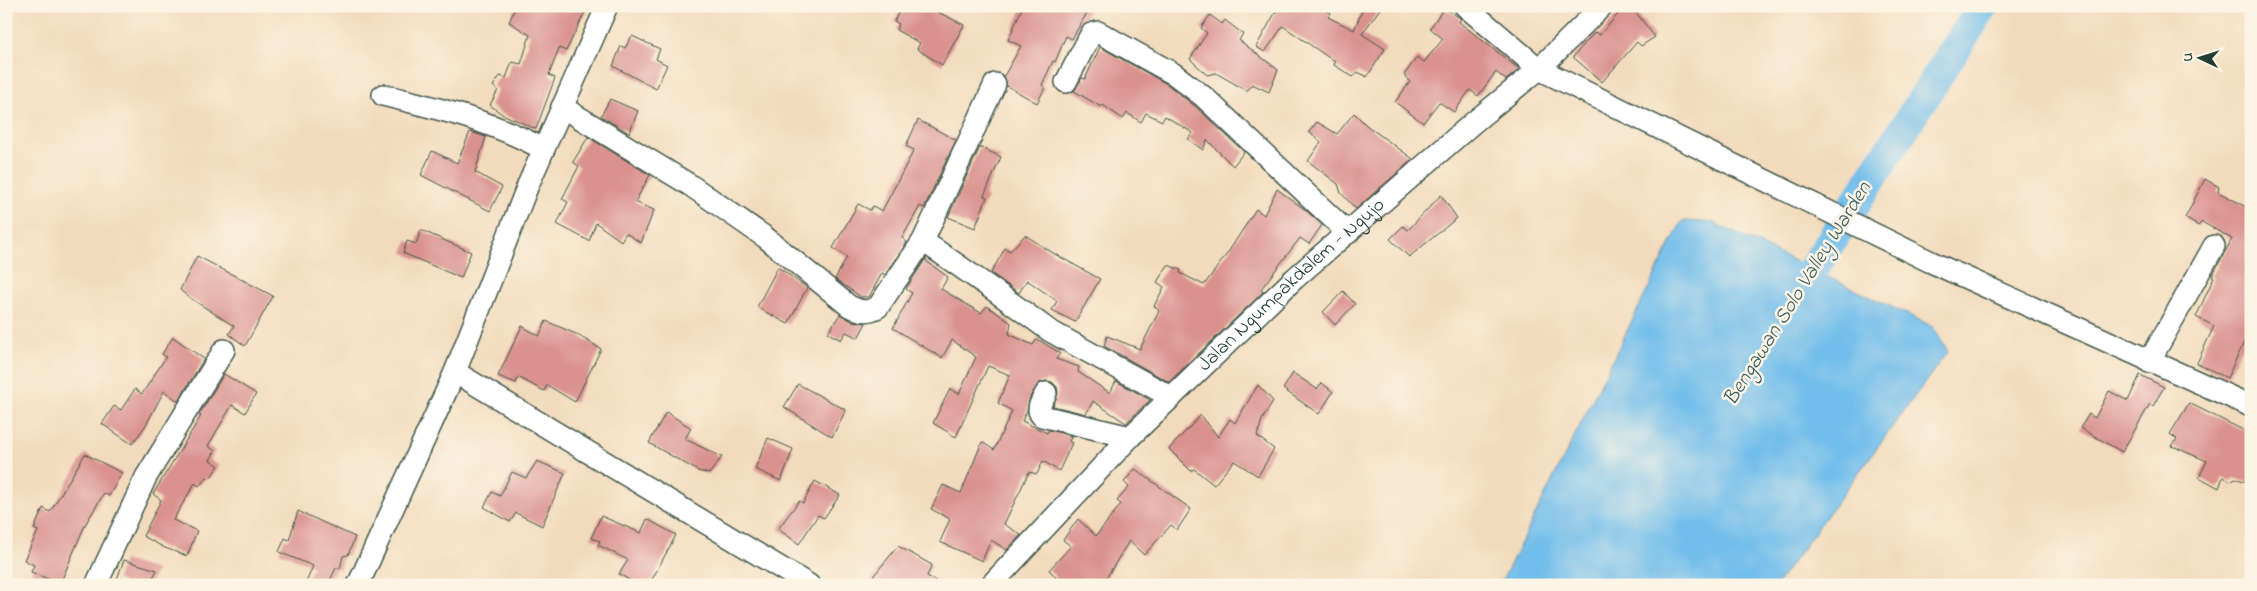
<svg xmlns="http://www.w3.org/2000/svg" width="2257" height="591" font-family="'Indie Flower',sans-serif">
<style>
.water{fill:#71bdeb;stroke:#487d90}
.lines{fill:none;stroke-linecap:round;stroke-linejoin:round}
.river{stroke:#71bdeb;stroke-width:31}
.building{fill:#da928f}
.minor-casing{stroke:#3f5548;stroke-width:24}
.minor{stroke:#fff;stroke-width:21}
.labels{text-anchor:middle;dominant-baseline:central;stroke-width:5;stroke-linejoin:round;paint-order:stroke}
.street-label{font-size:20px;fill:#1f3d34;stroke:#fcf5e5}
.water-label{font-size:21px;font-style:italic;fill:#345d62;stroke:#fcf5e5}
</style>
<rect width="100%" height="100%" fill="#fcf5e5"/>
<filter id="ink" filterUnits="userSpaceOnUse"><feTurbulence type="fractalNoise" baseFrequency=".02" numOctaves="2"/><feDisplacementMap in="SourceGraphic" scale="10" xChannelSelector="R" yChannelSelector="G"/><feConvolveMatrix kernelMatrix="1 2 1 2 8 2 1 2 1" color-interpolation-filters="sRGB"/></filter>
<filter id="wash" filterUnits="userSpaceOnUse"><feTurbulence type="fractalNoise" baseFrequency=".0096" numOctaves="4" result="noise"/><feDisplacementMap in="SourceGraphic" scale="20" xChannelSelector="R" yChannelSelector="G"/><feGaussianBlur stdDeviation="1.12" result="paint"/><feColorMatrix in="noise" values="0 0 0 0 0 0 0 0 0 0 0 0 0 0 0 0 0 1.4 0 .05"/><feComposite in="paint" operator="in"/></filter>
<g filter="url(#wash)">
<rect width="100%" height="100%" fill="#f2dbbc"/>
<path class="water" d="M1682,221L1712,222L1932,326L1948,351L1776,585H1500Z"/>
<g class="lines">
<path class="river" d="M1789,306L1983,6"/>
</g>
<g id="blocks">
<g class="building">
<path d="M516,6H588L566,51L559,48L549,75L555,78L536,129L502,114L490,105L498,90L493,86L500,76L506,78L512,62L521,64L530,35L509,22Z"/>
<path d="M902,6H926L964,25L942,65L917,49L920,43L896,30L899,24L894,21Z"/>
<path d="M1023,6H1077L1088,11L1072,39L1066,36L1055,62L1053,61L1042,85L1045,88L1037,103L1007,86L1004,76L1021,46L1008,40Z"/>
<path d="M1279,6H1321L1331,13L1328,17L1354,30L1364,6H1382L1362,34L1385,49L1367,77L1358,72L1353,77L1334,65L1335,62L1283,26L1265,52L1256,47Z"/>
<path d="M1625,6H1631L1655,37L1641,46L1637,42L1602,82L1573,57L1595,32L1600,35Z"/>
<path d="M1444,8L1457,16L1461,19L1459,22L1519,69L1506,80L1496,72L1478,96L1470,90L1454,112L1439,102L1423,123L1395,102L1410,82L1404,75L1417,57L1424,62L1443,39L1430,28Z"/>
<path d="M1210,15L1222,24L1225,20L1243,34L1239,40L1278,70L1269,92L1252,84L1247,91L1216,73L1207,75L1190,59L1207,33L1201,28Z"/>
<path d="M632,36L660,49L656,59L667,65L656,89L613,66L621,46L625,48Z"/>
<path d="M1100,47L1167,84L1196,107L1244,152L1233,166L1207,140L1203,150L1188,139L1193,133L1165,116L1162,121L1146,113L1141,122L1127,113L1123,119L1103,105L1101,107L1074,91L1082,78L1085,79Z"/>
<path d="M610,99L638,111L629,133L601,116Z"/>
<path d="M1354,113L1366,125L1413,159L1356,209L1341,193L1338,184L1308,161L1321,142L1309,132L1317,122L1337,134Z"/>
<path d="M918,120L956,140L924,208L920,206L902,238L907,242L885,275L882,273L869,297H861L835,279L847,257L833,248L858,204L870,210L873,206L882,211L914,150L906,146Z"/>
<path d="M470,132L486,137L475,172L502,187L490,211L421,175L432,151L457,163Z"/>
<path d="M588,137L650,175L635,202L654,210L641,243L626,233L621,241L596,223L589,241L557,224L568,202L562,199L579,166L573,162Z"/>
<path d="M980,147L1001,157L984,196L987,197L975,228L948,217Z"/>
<path d="M2205,179L2219,187L2218,192L2251,209V328L2227,378L2197,363L2214,326L2196,317L2214,277L2212,276L2232,239L2202,222L2198,226L2185,218Z"/>
<path d="M1277,189L1304,209L1322,225L1309,244L1300,238L1261,289L1263,292L1169,382L1104,346L1107,336L1140,349L1159,311L1154,306L1164,287L1157,282L1168,265L1181,270L1180,273L1204,285L1229,251L1256,209L1264,215Z"/>
<path d="M1441,195L1457,218L1409,257L1390,239L1403,226L1408,230Z"/>
<path d="M421,230L471,252L461,278L403,253L407,241L416,244Z"/>
<path d="M1025,235L1053,253L1100,279L1075,322L1052,310L1057,301L1027,280L1019,293L991,273L1005,248L1010,251Z"/>
<path d="M197,256L273,296L245,346L229,334L234,326L187,296L180,290Z"/>
<path d="M926,258V261L948,277L941,289L981,313L987,306L1011,323L1009,334L1033,345L1037,339L1060,353L1056,359L1079,367L1078,372L1110,393L1116,381L1150,400L1126,423L1093,401L1086,414L1053,406L1058,393L1057,387L1052,382L1046,381L1039,383L1030,397L1027,411L1022,421L1047,433L1049,430L1072,436L1069,441L1072,443L1059,471L1043,461L1037,474L1029,472L1004,524L1021,535L1007,550L991,540L982,561L940,542L950,519L931,509L943,485L961,493L982,442L994,450L1012,411L998,403L1010,375L988,366L956,437L933,423L950,389L959,394L976,357L952,340L942,358L893,328L912,293L906,289Z"/>
<path d="M778,267L807,288L788,324L757,307Z"/>
<path d="M1343,291L1355,304L1335,325L1323,312Z"/>
<path d="M840,314L852,321L866,323L858,338L846,332L841,340L828,333Z"/>
<path d="M546,321L576,334L601,349L575,402L547,385L544,391L518,377L516,383L498,376L522,326L539,336Z"/>
<path d="M173,337L204,359L178,401L164,391L146,425L132,444L102,424L114,406L121,410L135,389L142,394L166,357L162,354Z"/>
<path d="M1293,373L1317,389L1322,383L1333,392L1319,414L1283,389Z"/>
<path d="M224,374L256,394L245,413L232,405L208,446L215,451L210,460L219,466L209,479L207,477L199,486L195,483L173,520L197,531L187,556L165,548L143,536L161,500L153,494L201,416L199,415Z"/>
<path d="M2140,375L2164,387L2153,406L2150,404L2122,452L2080,428L2089,414L2095,418L2109,391L2128,401Z"/>
<path d="M798,384L846,410L832,437L784,407Z"/>
<path d="M1258,385L1273,401L1262,420L1257,436L1274,449L1258,476L1234,461L1214,485L1194,469L1191,471L1169,449L1201,415L1218,437L1230,419L1235,423Z"/>
<path d="M2189,403L2251,434V484L2235,478L2231,481L2223,477L2219,488L2199,477L2207,461L2172,446L2177,439L2170,434Z"/>
<path d="M666,412L691,428L685,439L722,457L709,474L698,471L649,443Z"/>
<path d="M768,438L793,449L781,481L755,469Z"/>
<path d="M85,454L122,473L109,496L104,493L85,525L60,584L31,572L34,565L24,560L38,531L34,529L43,508L50,512Z"/>
<path d="M537,461L565,473L542,526L516,513L510,522L484,507L492,492L500,496L512,472L526,478Z"/>
<path d="M1135,469L1191,509L1177,530L1171,525L1144,555L1129,541L1102,585H1050L1056,577L1049,570L1071,546L1063,540L1078,519L1096,536L1121,504L1117,501L1129,487L1124,482Z"/>
<path d="M815,481L840,495L824,518L818,515L799,544L778,529L799,501L803,503Z"/>
<path d="M298,511L355,537L348,555L343,556L340,569L336,568L328,585H305L313,566L279,552L285,538L289,540Z"/>
<path d="M601,516L641,533L647,519L676,535L649,585H638L619,574L628,560L598,545L600,541L591,538Z"/>
<path d="M898,546L932,565L927,576L942,585H866Z"/>
<path d="M124,560L157,570L149,585H128L117,579Z"/>
</g>
</g>
</g>
<g filter="url(#ink)">
<use href="#blocks" fill-opacity="0" stroke="#3f5548" stroke-width="1"/>
<g class="lines">
<defs>
<g id="minor">
<path d="M1465,6L1539,69L1931,262L2251,406"/>
<path d="M1066,82L1091,34L1098,32L1174,74L1204,97L1348,233"/>
<path d="M383,95C437,108 495,122 543,149"/>
<path d="M562,107L690,185L765,237L849,306C860,311 867,313 878,307L923,241L992,289L1050,331L1171,397"/>
<path d="M923,241L995,84"/>
<path d="M2149,362L2214,246"/>
<path d="M455,372L809,585"/>
<path d="M1046,393C1042,401 1035,409 1042,416L1130,437"/>
<path d="M96,585L146,477L224,350"/>
<path d="M358,585L455,372L528,185L607,6"/>
<path id="s1" d="M991,585L1130,437L1294,279L1474,122L1539,69L1602,6"/>
</g>
</defs>
<use href="#minor" class="minor-casing"/>
<use href="#minor" class="minor"/>
</g>
</g>
<g class="labels">
<g class="street-label">
<text stroke="none"><textPath href="#s1" startOffset="425">Jalan Ngumpakdalem - Ngujo</textPath></text>
</g>
<g class="water-label">
<text transform="translate(1798 294) rotate(-58)">Bengawan Solo Valley Warden</text>
</g>
</g>
<rect width="2257" height="591" fill="none" stroke="#fcf5e5" stroke-width="25"/>
<g transform="translate(2200 58) rotate(274)" stroke="#fcf5e5" stroke-width="4" paint-order="stroke">
<path d="M0-4L9 19L0 12L-9 19Z" fill="#1f3d34"/>
<text y="-8" font-size="14" font-weight="bold" text-anchor="middle" fill="#1f3d34">U</text>
</g>
</svg>
